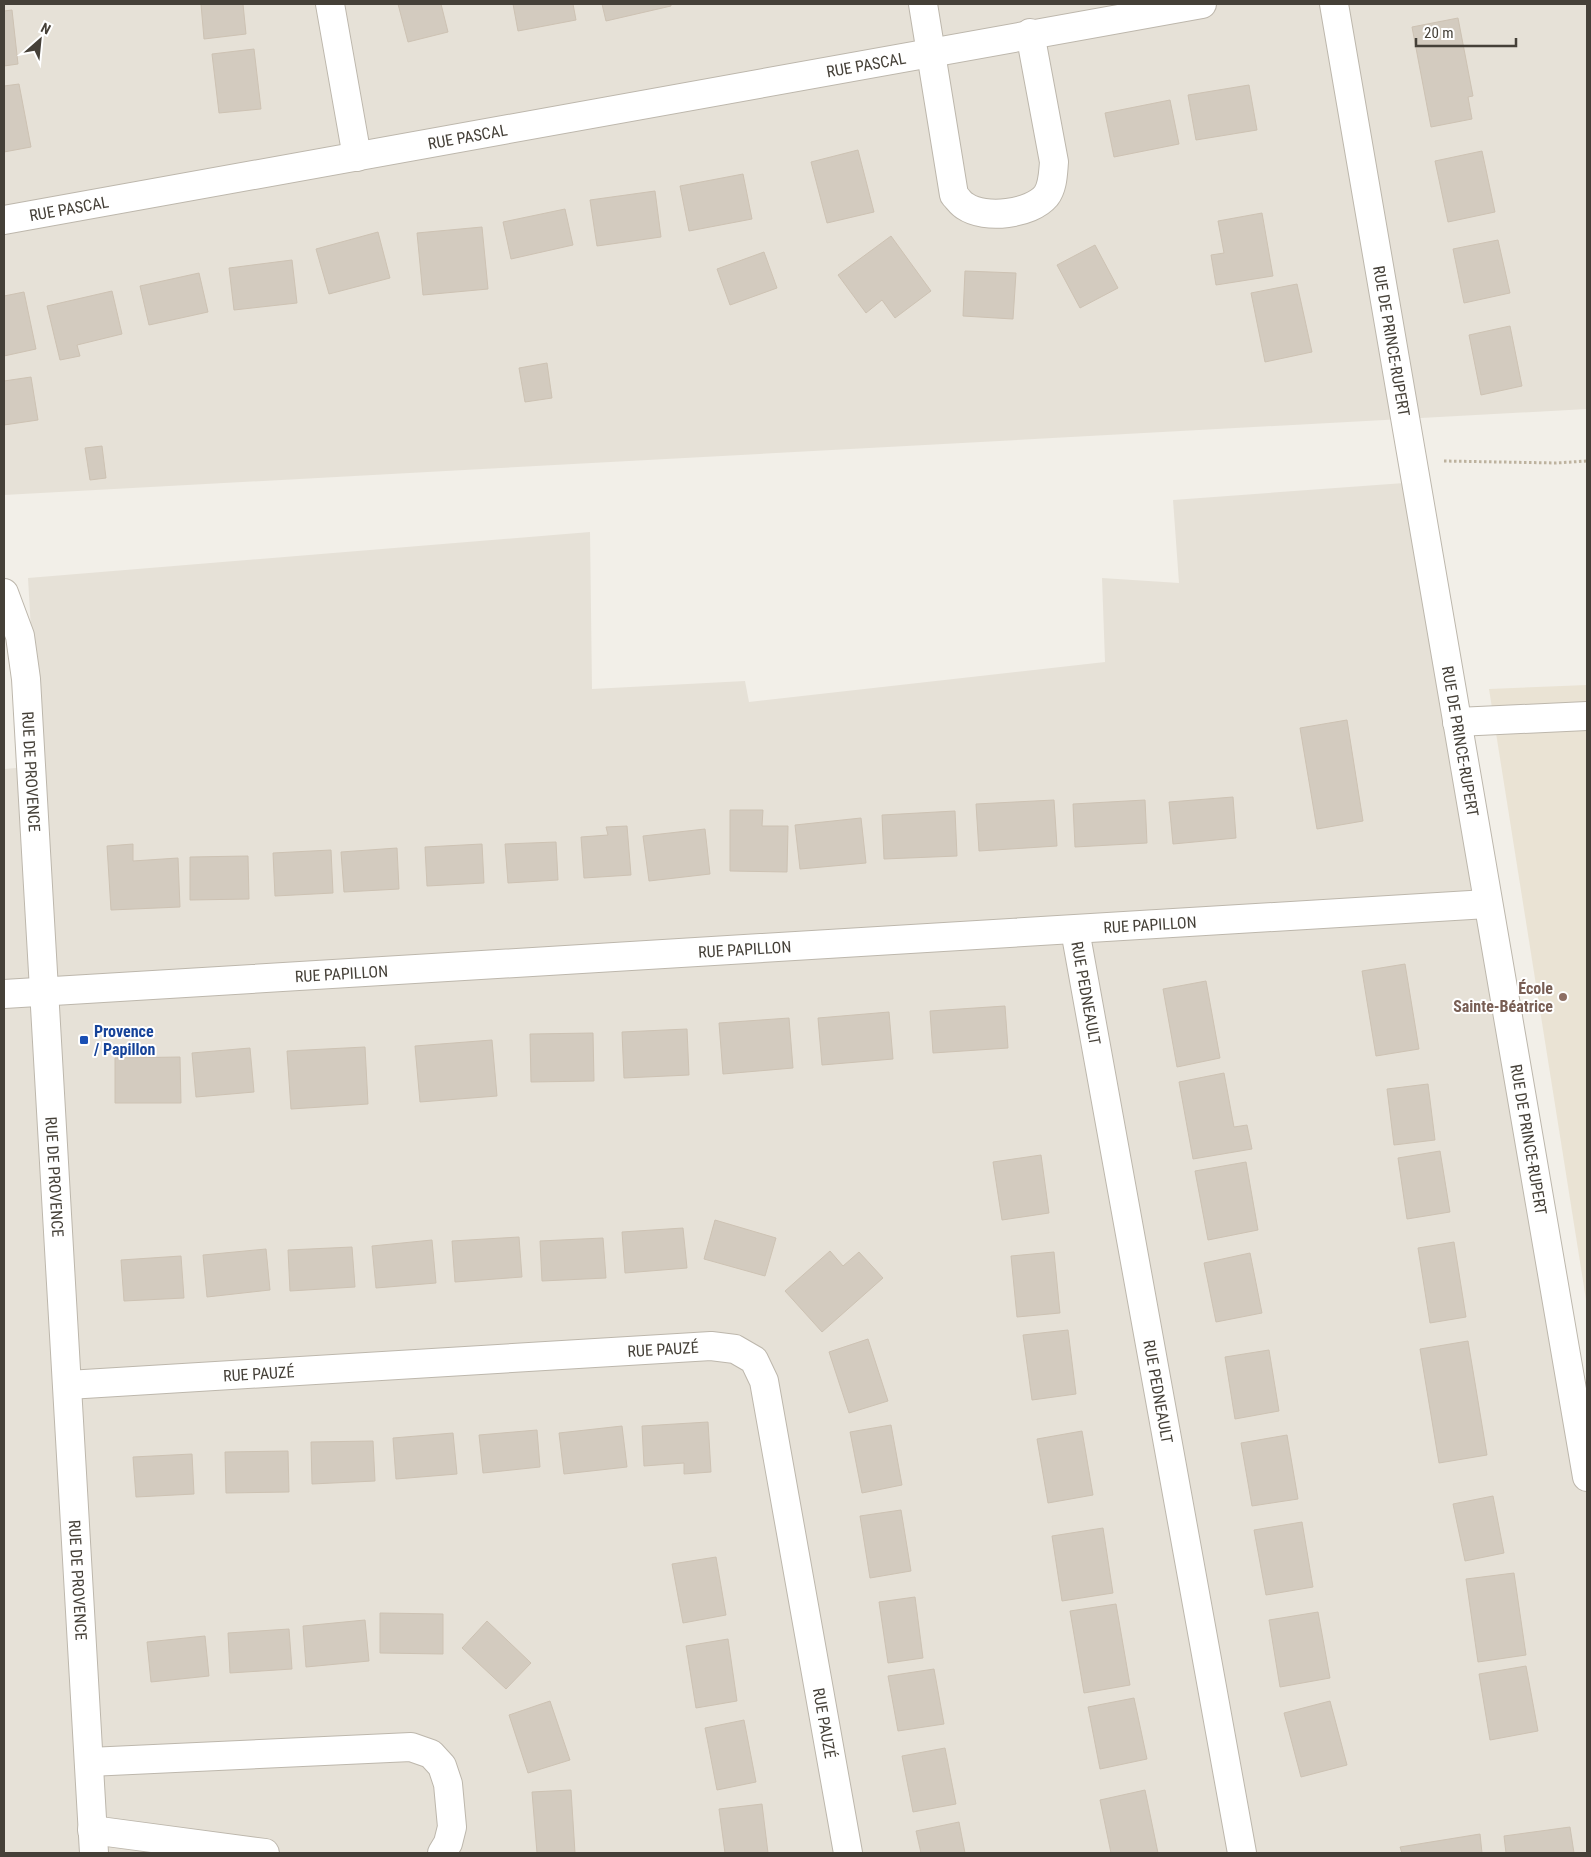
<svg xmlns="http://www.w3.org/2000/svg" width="1591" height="1857" font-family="'Roboto Condensed',sans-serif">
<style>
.residential{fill:#e6e1d7}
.education{fill:#eae3d4}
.building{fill:#d3cbbf;stroke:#cdc2b3}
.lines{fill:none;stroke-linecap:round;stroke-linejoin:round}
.minor-casing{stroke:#bdb7ac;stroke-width:30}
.path{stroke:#bdb29e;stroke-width:3;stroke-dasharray:2.5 2.5;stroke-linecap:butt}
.minor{stroke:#fff;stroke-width:28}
.education-dot{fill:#8d6e63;stroke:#fff;stroke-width:2}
.transit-dot{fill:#1a4fb4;stroke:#fff;stroke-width:2}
.labels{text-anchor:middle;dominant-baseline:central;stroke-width:4;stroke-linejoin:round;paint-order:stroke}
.street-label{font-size:16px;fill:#454038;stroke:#fff}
.education-label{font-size:16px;font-weight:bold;fill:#785e54;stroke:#fff;text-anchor:end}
.transit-label{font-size:16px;font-weight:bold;fill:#164399;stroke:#fff;text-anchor:start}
</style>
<rect width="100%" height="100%" fill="#f2efe8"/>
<g class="residential">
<path d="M4,4H1587V409L4,495Z"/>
<path d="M1418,482L1587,1457V1853H4V769L39,766L28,578L590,532L592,689L745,681L749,702L1105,662L1102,578L1179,583L1173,500Z"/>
</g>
<path class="education" d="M1587,685V1306L1489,689Z"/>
<g class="building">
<path d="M201,4H243L246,34L204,39Z"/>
<path d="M398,4H441L448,32L408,42Z"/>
<path d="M513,4H573L576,20L518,31Z"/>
<path d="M602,4H671V6L606,21Z"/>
<path d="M12,10L18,64L4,66V11Z"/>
<path d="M1458,18L1473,96L1468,97L1472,119L1431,127L1412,27Z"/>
<path d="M254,49L261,109L219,113L212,54Z"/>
<path d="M19,84L31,147L4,152V86Z"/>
<path d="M1249,85L1257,130L1196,140L1188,95Z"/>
<path d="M1170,100L1179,144L1114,157L1105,113Z"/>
<path d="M858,150L874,212L827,223L811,162Z"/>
<path d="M1482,151L1495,212L1448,222L1435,161Z"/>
<path d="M743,174L752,219L689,231L680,186Z"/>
<path d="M655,191L661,237L597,246L590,200Z"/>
<path d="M565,209L573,245L511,259L503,222Z"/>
<path d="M1262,213L1273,276L1216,285L1211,255L1224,253L1218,221Z"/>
<path d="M482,227L488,289L423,295L417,233Z"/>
<path d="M378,232L390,278L329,294L316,249Z"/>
<path d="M891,236L931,291L895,318L882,300L866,313L838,275Z"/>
<path d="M1498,240L1510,293L1464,303L1453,249Z"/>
<path d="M1095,245L1118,288L1080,308L1057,265Z"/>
<path d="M764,252L777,288L730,305L717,269Z"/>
<path d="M292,260L297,303L234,310L229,268Z"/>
<path d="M965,271L1016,273L1013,319L963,316Z"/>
<path d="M199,273L208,312L149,325L140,286Z"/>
<path d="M1297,284L1312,352L1265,362L1251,293Z"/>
<path d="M112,291L122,334L77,345L80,356L60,360L47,306Z"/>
<path d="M24,292L36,349L4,356V296Z"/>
<path d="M1510,326L1522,386L1481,395L1469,335Z"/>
<path d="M547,363L552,398L525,402L519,368Z"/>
<path d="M31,377L38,420L4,425V381Z"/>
<path d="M102,446L106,478L90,480L85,448Z"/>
<path d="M1347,720L1363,821L1317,829L1300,728Z"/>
<path d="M1233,797L1236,838L1173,844L1169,802Z"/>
<path d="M1054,800L1057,846L979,851L976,804Z"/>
<path d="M1145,800L1147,843L1075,847L1073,804Z"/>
<path d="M730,810H763L762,826H788L787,872L730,871Z"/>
<path d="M955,811L957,856L884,859L882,815Z"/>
<path d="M861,818L866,863L800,869L795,825Z"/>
<path d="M627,826L631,875L584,878L581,837L608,835L606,827Z"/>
<path d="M705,829L710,874L649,881L643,836Z"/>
<path d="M556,842L558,880L508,883L505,844Z"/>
<path d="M133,844V861L178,858L180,907L111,910L107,846Z"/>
<path d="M482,844L484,883L427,886L425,847Z"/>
<path d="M397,848L399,889L344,892L341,852Z"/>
<path d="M331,850L333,893L275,896L273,853Z"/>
<path d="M248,856L249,899L190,900V857Z"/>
<path d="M1405,964L1419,1049L1376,1056L1362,971Z"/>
<path d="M1206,981L1220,1058L1177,1067L1163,989Z"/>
<path d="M1005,1006L1008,1048L933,1053L930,1011Z"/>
<path d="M889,1012L893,1059L822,1065L818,1018Z"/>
<path d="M789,1018L793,1068L723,1074L719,1023Z"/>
<path d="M687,1029L689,1075L624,1078L622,1032Z"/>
<path d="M593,1033L594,1081L531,1082L530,1034Z"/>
<path d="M492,1040L497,1096L420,1102L415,1046Z"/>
<path d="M365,1047L368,1104L291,1109L287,1051Z"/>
<path d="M250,1048L254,1092L196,1097L192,1053Z"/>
<path d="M180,1057L181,1103H115V1058Z"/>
<path d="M1224,1073L1234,1127L1247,1125L1252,1149L1193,1159L1179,1082Z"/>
<path d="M1428,1084L1435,1140L1394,1145L1387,1089Z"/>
<path d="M1440,1151L1450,1212L1407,1219L1398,1158Z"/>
<path d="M1041,1155L1049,1213L1002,1220L993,1162Z"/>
<path d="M1246,1162L1258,1230L1208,1240L1195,1171Z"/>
<path d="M715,1220L776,1238L765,1276L704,1259Z"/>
<path d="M683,1228L687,1268L625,1273L622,1232Z"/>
<path d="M519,1237L522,1277L455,1282L452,1241Z"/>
<path d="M603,1238L606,1278L542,1281L540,1241Z"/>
<path d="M432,1240L436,1283L376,1288L372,1246Z"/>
<path d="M1454,1242L1466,1317L1430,1323L1418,1248Z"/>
<path d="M352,1247L355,1287L290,1291L288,1250Z"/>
<path d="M266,1249L270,1290L207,1297L203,1255Z"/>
<path d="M830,1251L843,1266L859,1252L883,1278L822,1332L785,1291Z"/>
<path d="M1054,1252L1060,1313L1017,1317L1011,1256Z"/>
<path d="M1250,1253L1262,1313L1216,1322L1204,1263Z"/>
<path d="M181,1256L184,1298L124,1301L121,1260Z"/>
<path d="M1068,1330L1076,1394L1032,1400L1023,1335Z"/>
<path d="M868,1339L888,1401L849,1413L829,1352Z"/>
<path d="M1468,1341L1487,1455L1439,1463L1420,1349Z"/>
<path d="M1269,1350L1279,1411L1235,1419L1225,1357Z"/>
<path d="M708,1422L711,1472L684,1474V1463L644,1466L642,1426Z"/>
<path d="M891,1425L902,1485L862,1493L850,1432Z"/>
<path d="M622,1426L627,1467L564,1474L559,1433Z"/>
<path d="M537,1430L540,1467L483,1473L479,1435Z"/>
<path d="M1082,1431L1093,1495L1048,1503L1037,1439Z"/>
<path d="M453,1433L457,1474L396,1479L393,1438Z"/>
<path d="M1287,1435L1298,1499L1252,1506L1241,1443Z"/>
<path d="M373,1441L375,1481L312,1484L311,1442Z"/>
<path d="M288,1451L289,1492L226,1493L225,1452Z"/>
<path d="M192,1454L194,1494L136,1497L133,1457Z"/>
<path d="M1493,1496L1504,1553L1465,1561L1453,1504Z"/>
<path d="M901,1510L911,1571L870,1578L860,1516Z"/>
<path d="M1302,1522L1313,1587L1266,1595L1254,1530Z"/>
<path d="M1103,1528L1113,1593L1062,1601L1052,1536Z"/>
<path d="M716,1557L726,1615L683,1623L672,1564Z"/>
<path d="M1514,1573L1526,1655L1478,1662L1466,1579Z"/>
<path d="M915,1597L923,1658L888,1663L879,1602Z"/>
<path d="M1116,1604L1130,1685L1084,1693L1070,1611Z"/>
<path d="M1318,1612L1330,1678L1280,1687L1269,1620Z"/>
<path d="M380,1613L443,1614V1654L380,1653Z"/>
<path d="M365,1620L369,1661L306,1667L303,1626Z"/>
<path d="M487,1621L531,1663L506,1689L462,1648Z"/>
<path d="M289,1629L292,1669L230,1673L228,1633Z"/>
<path d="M205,1636L209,1676L151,1682L147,1642Z"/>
<path d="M728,1639L737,1701L696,1708L686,1646Z"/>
<path d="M1526,1666L1538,1731L1490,1740L1479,1674Z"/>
<path d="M934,1669L944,1724L898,1731L888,1676Z"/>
<path d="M1134,1698L1147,1759L1100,1769L1088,1707Z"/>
<path d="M550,1701L570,1760L528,1773L509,1715Z"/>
<path d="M1330,1701L1347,1765L1301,1777L1284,1713Z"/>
<path d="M744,1720L756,1782L717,1790L705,1728Z"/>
<path d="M945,1748L956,1804L913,1812L902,1756Z"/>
<path d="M571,1790L575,1853H537L532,1792Z"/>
<path d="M1145,1790L1158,1853H1111L1100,1800Z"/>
<path d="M762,1804L768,1853H725L719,1809Z"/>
<path d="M959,1822L965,1853H921L916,1831Z"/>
<path d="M1570,1827L1574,1853H1506L1504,1836Z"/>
<path d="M1480,1834L1482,1853H1402L1400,1847Z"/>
</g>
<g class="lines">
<defs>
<g id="minor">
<path d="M330,4L357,157"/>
<path d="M923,4L954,195C958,199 961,204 965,206C985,220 1031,214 1046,196C1053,187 1053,173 1054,162L1030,33"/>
<path id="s1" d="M1334,4L1587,1477"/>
<path id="s2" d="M4,220L1202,4"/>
<path id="s3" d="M4,593L20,636L26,679L94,1853"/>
<path d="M1457,722L1587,716"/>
<path id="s4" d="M1075,930L1242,1853"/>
<path id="s5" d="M4,994L1487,904"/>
<path id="s6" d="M68,1385L711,1346L735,1349L754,1360L764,1381L848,1853"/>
<path d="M89,1762L411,1747L431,1754L442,1766L448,1784L452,1827L448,1843L442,1853"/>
<path d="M92,1830L265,1853"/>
</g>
</defs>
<use href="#minor" class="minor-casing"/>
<path class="path" d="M1444,461L1556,463L1587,461"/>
<use href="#minor" class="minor"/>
</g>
<circle class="education-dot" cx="1563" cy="997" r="5"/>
<rect class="transit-dot" x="79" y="1035" width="10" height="10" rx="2.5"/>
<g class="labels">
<g class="street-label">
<text stroke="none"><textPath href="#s2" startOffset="876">RUE PASCAL</textPath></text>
<text stroke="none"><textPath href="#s2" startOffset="471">RUE PASCAL</textPath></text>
<text stroke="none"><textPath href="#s2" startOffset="66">RUE PASCAL</textPath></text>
<text stroke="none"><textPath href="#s1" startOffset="342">RUE DE PRINCE-RUPERT</textPath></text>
<text stroke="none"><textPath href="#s1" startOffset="748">RUE DE PRINCE-RUPERT</textPath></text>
<text stroke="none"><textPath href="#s3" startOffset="182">RUE DE PROVENCE</textPath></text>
<text stroke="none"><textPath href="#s5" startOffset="1148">RUE PAPILLON</textPath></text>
<text stroke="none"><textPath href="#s5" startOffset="742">RUE PAPILLON</textPath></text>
<text stroke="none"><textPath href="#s5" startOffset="338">RUE PAPILLON</textPath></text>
<text stroke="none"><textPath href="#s4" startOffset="64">RUE PEDNEAULT</textPath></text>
<text stroke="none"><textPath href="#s1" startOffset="1152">RUE DE PRINCE-RUPERT</textPath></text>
<text stroke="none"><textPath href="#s3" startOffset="588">RUE DE PROVENCE</textPath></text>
<text stroke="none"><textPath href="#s6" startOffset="596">RUE PAUZÉ</textPath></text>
<text stroke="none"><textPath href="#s6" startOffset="191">RUE PAUZÉ</textPath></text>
<text stroke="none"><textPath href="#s4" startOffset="469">RUE PEDNEAULT</textPath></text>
<text stroke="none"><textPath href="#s3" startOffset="992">RUE DE PROVENCE</textPath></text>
<text stroke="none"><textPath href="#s6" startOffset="1061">RUE PAUZÉ</textPath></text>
</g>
<g class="education-label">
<text x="1553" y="988">École<tspan x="1553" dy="18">Sainte-Béatrice</tspan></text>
</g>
<g class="transit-label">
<text x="94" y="1031">Provence<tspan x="94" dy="18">/ Papillon</tspan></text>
</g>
</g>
<rect width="1591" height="1857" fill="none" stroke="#454038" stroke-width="10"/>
<g transform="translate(40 40) rotate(27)" stroke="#ffffff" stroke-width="4" paint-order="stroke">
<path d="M0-4L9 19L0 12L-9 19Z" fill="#454038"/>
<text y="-8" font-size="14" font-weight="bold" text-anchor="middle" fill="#454038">N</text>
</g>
<path d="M1416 38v8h100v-8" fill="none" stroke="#454038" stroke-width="2.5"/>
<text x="1424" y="38" font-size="15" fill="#454038" stroke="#ffffff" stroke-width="4" paint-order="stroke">20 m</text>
</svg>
